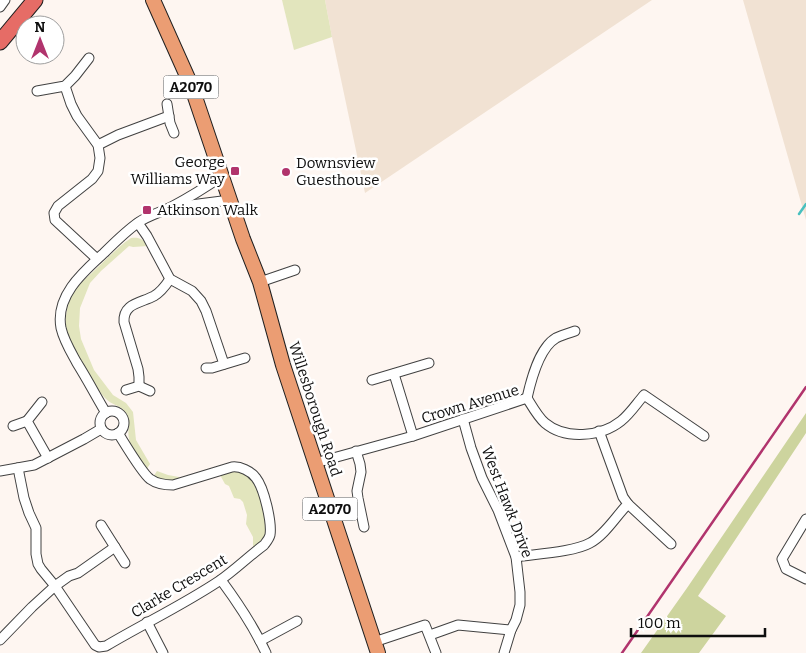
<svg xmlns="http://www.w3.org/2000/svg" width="806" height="653" font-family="Bitter,serif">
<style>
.farmland{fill:#f1e2d3}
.green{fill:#e2e5bd}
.forest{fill:#cdd49e}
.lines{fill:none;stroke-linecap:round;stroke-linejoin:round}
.stream{stroke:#48c0bf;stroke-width:2.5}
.street-casing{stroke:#414141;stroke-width:11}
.primary-casing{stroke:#1f1f1f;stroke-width:16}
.highway-casing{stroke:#1f1f1f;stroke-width:17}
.street{stroke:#fff;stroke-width:9}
.primary{stroke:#eb9d73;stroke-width:14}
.highway{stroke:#e66c66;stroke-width:15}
.rail{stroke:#b1346d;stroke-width:2.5}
.poi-dot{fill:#b1346d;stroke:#fff;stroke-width:2}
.labels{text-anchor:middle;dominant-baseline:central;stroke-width:5;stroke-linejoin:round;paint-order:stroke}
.shield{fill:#fff;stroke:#565656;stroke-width:1}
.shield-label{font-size:14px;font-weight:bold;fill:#0e0e0e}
.poi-label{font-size:15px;fill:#0e0e0e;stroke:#fff;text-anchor:start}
.street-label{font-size:15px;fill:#0e0e0e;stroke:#fff}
</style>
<rect width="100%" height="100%" fill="#fef6f1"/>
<g class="farmland">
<path d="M325,0H652L365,193L332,37Z"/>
<path d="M743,0H806V220Z"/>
</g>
<g class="green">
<path d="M282,0H325L332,37L294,50Z"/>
<path d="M131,238C139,237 144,239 148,246L133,247L129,246L101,271L90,283L80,308L79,326L81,339L94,370L113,395L126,403L133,412L136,440L150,464L146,470C140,460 132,451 129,439C127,431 131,421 126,413C121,405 111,405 105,398C94,386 69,342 66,327C65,319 67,305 71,297C77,285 89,276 99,266C109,257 119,246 131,238Z"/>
<path d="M157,471L168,475L179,477V478C168,482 165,481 153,477Z"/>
<path d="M237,471C242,473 247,475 251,479C258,488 267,517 267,529C266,537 260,544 253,547V537L246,524L247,515L243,502L240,499L234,498L229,486L225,484L220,475L230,472Z"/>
</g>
<path class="forest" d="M806,413V433L698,596L726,616L699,653H641L687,588Z"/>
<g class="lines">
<path class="stream" d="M799,214L806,204"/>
<defs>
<g id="street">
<path d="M0,7L5,0"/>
<path d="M65,86L71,104L77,116L98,145L100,158L98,171L92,179L58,206L54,213L55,220L97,259"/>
<path d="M37,91L65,86L75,76L89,58"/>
<path d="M167,104L170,123L174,133"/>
<path d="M98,145L118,135L169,116"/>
<path d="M175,207L230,200"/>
<path d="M138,223L147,236L170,279L192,291L201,301L206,311L224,364"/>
<path d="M260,282L295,270"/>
<path d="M206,368H212L245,358"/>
<path d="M394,374L413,436"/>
<path d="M372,380L429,363"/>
<path d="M139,386V377L138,369L124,322C123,303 141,303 154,296C161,292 166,285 170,279"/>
<path d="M126,390L139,386L150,391"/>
<path d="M527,398C532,406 538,417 545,423C565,440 601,437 621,421C630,414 637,403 644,395L704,436"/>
<path d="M527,398C531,380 539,348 556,338C562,335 569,333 575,331"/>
<path d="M42,402L27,421L48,458"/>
<circle cx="112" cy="423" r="12"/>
<path d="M106,413C96,396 87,379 77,363C71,352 64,341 61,328C55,296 83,272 104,253C115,242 126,231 139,222C149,215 162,212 173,206C190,197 206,187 222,176"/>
<path d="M463,419L471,448L482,478L498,510L516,557L520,592V605L516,620L511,630L504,653"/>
<path d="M13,426L27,421"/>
<path d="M356,451L360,464L361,472L357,491L358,498L364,527"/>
<path d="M315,463L413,436L527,398"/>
<path d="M18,468L24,498L29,513L36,528V554L38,564L41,569L55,586L95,645L99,647L106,646C143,624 183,605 219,581C235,570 249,556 264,545C267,541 269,539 270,535C272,522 264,488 256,478C251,471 240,466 232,467L173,485C165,485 157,484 150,479C142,473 125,444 118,433"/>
<path d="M0,471L34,465L84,439L101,429"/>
<path d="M628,504L671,544"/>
<path d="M806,519L782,559L786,569L806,579"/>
<path d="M101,525L125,563"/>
<path d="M516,557C536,554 574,552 590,543C605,535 616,516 628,504L623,497L599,431"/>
<path d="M221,580C238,603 254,627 266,653"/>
<path d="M147,622L163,653"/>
<path d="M430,635L458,625L511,630"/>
<path d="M0,640L32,607L55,586L69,576L78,573L115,547"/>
<path d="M260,641L297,621"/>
<path d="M374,642L425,625L436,653"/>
</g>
<path id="primary" d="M153,0L191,85L243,239L260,282L283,365L378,653"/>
<path id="highway" d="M0,42L35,0"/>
</defs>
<use href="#street" class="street-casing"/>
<use href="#primary" class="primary-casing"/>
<use href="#highway" class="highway-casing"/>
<use href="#street" class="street"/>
<use href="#primary" class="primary"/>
<use href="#highway" class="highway"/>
<path class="rail" d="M622,653L806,387"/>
</g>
<g class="poi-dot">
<rect x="230" y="166" width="10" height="10" rx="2.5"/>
<circle cx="286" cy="172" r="5"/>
<rect x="142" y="205" width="10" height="10" rx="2.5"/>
</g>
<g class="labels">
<g class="shield">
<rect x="163.5" y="75.5" width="55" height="23" rx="4"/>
<rect x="302.5" y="497.5" width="55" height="23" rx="4"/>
</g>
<g class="shield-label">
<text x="191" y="87">A2070</text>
<text x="330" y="509">A2070</text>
</g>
<g class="poi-label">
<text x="225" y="162" text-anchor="end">George<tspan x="225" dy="17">Williams Way</tspan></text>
<text x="296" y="163">Downsview<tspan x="296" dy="17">Guesthouse</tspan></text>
<text x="157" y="210">Atkinson Walk</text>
</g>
<g class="street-label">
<text transform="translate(470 404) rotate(-17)">Crown Avenue</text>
<text transform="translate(315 409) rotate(72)">Willesborough Road</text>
<text transform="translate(507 502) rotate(69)">West Hawk Drive</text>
<text transform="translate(179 586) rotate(-31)">Clarke Crescent</text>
</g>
</g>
<g transform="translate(40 40)"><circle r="24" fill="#ffffff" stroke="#9f9f9f"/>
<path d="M0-4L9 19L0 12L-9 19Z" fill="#b1346d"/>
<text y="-8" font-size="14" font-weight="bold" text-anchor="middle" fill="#0e0e0e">N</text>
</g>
<path d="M631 628v8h134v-8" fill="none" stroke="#0e0e0e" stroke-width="2.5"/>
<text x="638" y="628" font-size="15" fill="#0e0e0e" stroke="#ffffff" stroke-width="4" paint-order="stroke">100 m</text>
</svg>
